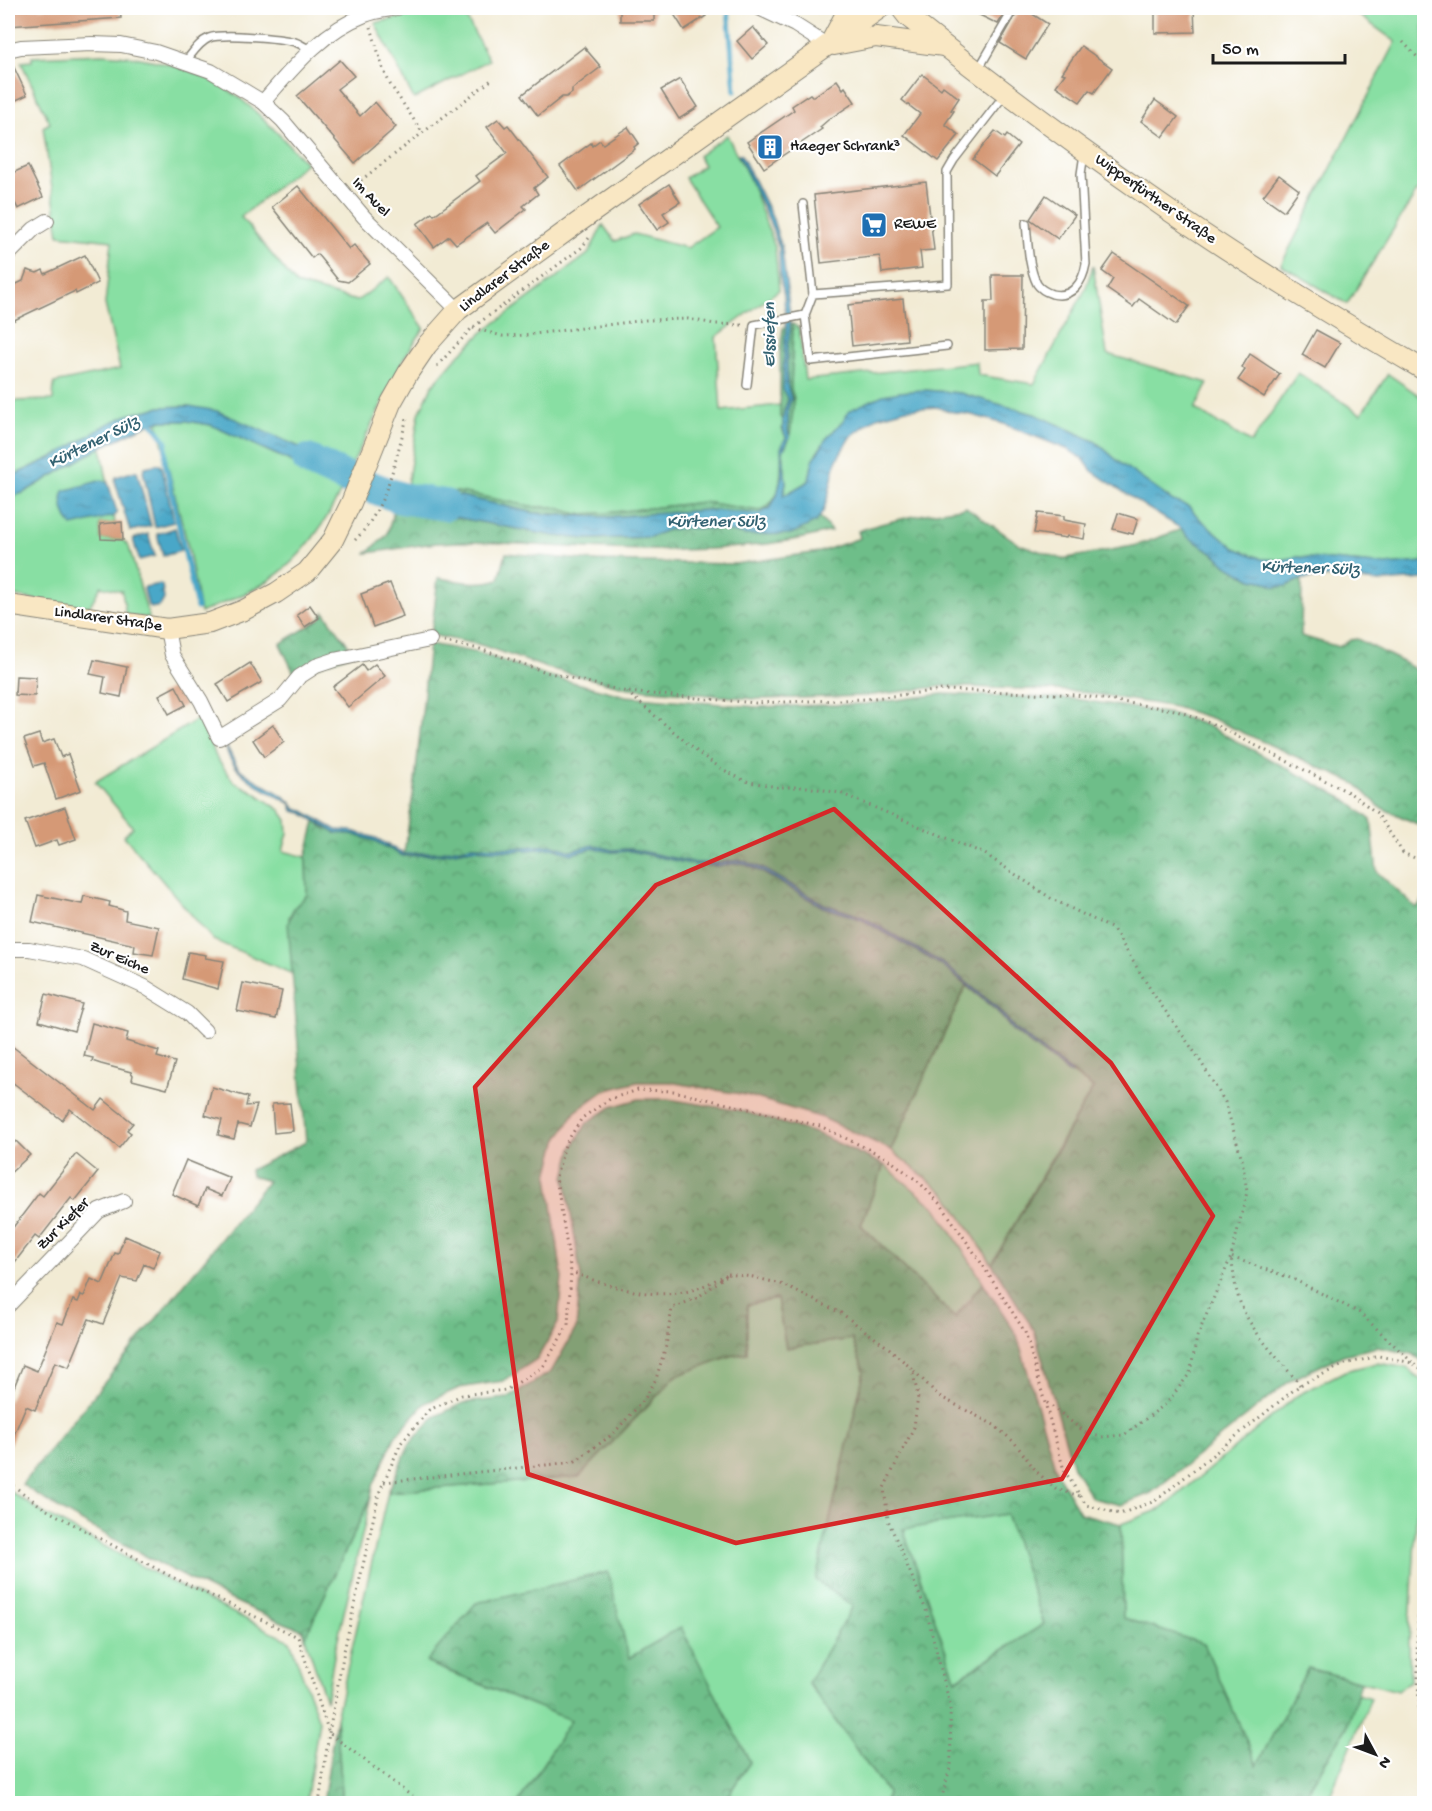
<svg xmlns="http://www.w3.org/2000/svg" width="1432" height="1811" font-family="'Gochi Hand',sans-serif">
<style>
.grass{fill:#88dfa3;stroke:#527e60;stroke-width:1.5}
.forest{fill:url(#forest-crowns);stroke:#456d52;stroke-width:1.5;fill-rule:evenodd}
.water{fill:url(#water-ripples);stroke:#336272;stroke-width:1.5}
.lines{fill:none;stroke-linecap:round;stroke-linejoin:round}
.stream{stroke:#4aa7c8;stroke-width:5}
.river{stroke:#4aa7c8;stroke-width:32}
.building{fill:#d59976}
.lane-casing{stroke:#878478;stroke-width:10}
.street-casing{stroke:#878478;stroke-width:16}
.secondary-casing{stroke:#878478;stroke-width:22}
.path{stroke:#878478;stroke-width:3;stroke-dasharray:1.5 4.5;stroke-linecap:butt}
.lane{stroke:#fff;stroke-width:7}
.street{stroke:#fff;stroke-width:14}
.secondary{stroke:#f9e7c3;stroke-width:20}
.marked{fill:#d62828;fill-opacity:0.2;stroke:#d62828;stroke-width:4.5;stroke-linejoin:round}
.labels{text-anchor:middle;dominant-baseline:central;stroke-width:4.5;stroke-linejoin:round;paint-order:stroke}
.poi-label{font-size:16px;fill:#1c1c1c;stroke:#fff;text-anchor:start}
.street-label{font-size:16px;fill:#1c1c1c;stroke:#fff}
.water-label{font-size:18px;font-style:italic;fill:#336272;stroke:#fff}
</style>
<defs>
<pattern id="forest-crowns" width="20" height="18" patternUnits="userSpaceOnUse" patternTransform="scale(1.5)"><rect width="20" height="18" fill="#6ebe89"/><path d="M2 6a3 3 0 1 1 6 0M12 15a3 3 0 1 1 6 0" fill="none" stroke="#5a9a6f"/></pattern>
<pattern id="water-ripples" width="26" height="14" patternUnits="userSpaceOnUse" patternTransform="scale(1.5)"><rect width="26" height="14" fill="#4aa7c8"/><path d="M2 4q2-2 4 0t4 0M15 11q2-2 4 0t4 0" fill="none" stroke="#3d87a2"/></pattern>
</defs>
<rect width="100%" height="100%" fill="#fff"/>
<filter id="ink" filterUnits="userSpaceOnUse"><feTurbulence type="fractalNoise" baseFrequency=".0167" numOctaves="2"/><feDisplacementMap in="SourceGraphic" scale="12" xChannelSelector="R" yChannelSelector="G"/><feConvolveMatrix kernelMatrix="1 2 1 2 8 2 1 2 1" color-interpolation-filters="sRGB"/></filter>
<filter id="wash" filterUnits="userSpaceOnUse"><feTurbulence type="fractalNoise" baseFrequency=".008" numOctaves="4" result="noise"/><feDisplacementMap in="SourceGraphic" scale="24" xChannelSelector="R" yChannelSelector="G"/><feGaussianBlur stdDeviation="1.35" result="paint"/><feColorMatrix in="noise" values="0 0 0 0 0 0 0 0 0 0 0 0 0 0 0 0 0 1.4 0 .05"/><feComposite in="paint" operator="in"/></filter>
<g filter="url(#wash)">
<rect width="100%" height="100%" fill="#f2ebd4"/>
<g class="grass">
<path d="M442,8H461L489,60L414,99L375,23Z"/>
<path d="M1349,8H1424V180L1347,304L1281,265L1396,42Z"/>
<path d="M102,54C148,56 199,68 237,96C262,115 284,140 306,163L241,217L296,284L357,301L389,277L424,328L404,358L350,469L295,445L189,406L160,407L128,415L55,456L8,478V401L53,400L54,383L120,369L105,304L112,241L59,235L43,127L50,123L21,62L32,61V57Z"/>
<path d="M727,135L750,180L775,247L779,290L716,337L721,411L780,405V417L784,419L782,429L786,437C775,459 791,500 759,511L704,502L606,513L577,514L554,507H535L464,493L407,486L419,414L432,386L455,359L483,332L588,254L603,225L615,241L634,234L687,248L717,227L685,178L704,165L698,156Z"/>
<path d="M1093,266L1107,354L1208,383L1195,409L1251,443L1298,373L1361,414L1388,374L1424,399V562L1386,565L1298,557L1281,560L1262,559L1235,548L1201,520L1188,506L1173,501L1120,463L1096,442L1037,415L960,393L924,390L900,392L851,410L843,421L826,439L813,459L809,481L783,496L786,483L783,451L790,437L791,408L794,398L791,389L793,324L799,328L805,380L977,362L978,375L1034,384L1085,290Z"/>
<path d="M161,421H187L211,425L332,480L343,487C325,524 303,558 268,581C249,594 221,603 200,613L189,551L157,422Z"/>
<path d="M101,447L115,523L100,524L101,539L123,540L129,547L149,618L126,616L122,591L101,586L88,609L8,595V494L13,496L23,493Z"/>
<path d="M201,717L216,757L234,782L252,791L280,810L287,820L288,833L283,851L306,857L307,895L294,908L289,917L293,974L213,940L124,836L133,827L95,782Z"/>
<path d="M966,986L997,1011L1012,1030L1070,1074L1072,1073L1093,1088L1052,1157L992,1264L947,1195L891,1150Z"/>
<path d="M884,1165L937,1209L983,1282L955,1318L861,1225Z"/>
<path d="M777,1299L786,1348L852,1339L864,1372L816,1580L853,1606L808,1683L887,1792L885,1803H723L750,1762L681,1628L629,1659L427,1663L571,1720L518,1803H341L342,1792L336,1718L388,1492L579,1477L676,1376L730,1355L747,1353V1305Z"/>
<path d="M1377,1363L1407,1368L1424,1383V1469L1417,1505L1409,1643L1410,1681L1398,1691L1308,1668L1257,1765L1204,1644L1123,1618L1121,1524L1161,1509L1298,1395L1345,1371Z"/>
<path d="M8,1490L43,1513L169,1581L290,1641L319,1721L306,1803H8Z"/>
<path d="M371,1497L335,1651L326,1701L305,1637Z"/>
<path d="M1006,1514L1044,1624L955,1680L903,1529Z"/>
<path d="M1357,1694L1371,1698L1327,1803L1300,1804L1347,1727Z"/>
</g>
<g class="forest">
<path d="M793,324L791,389C796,403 791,421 790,437L788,431V409L791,399L787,384V350L790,325Z"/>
<path d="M786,326C787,350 778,377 788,400L784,410V419L780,417V350L783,328Z"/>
<path d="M407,486L464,493L535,507H554L577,514L606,513L704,502L759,511L766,508L777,495L770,508L759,514L708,510L608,517L534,513L461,496L407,489Z"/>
<path d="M395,506L555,536L588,539L650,537L667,530L682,528L717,529L746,535L816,522L819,516L831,531C753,554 649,552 568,547C526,545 482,540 439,543C415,545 391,550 367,553L387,535Z"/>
<path d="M966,507L1019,544L1062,559L1138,545L1182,529L1188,537L1215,554L1226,565L1252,579L1266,582L1276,587L1286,586L1302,579L1301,636L1339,647L1350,640L1357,639L1405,663L1424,675V827L1380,807L1356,784L1211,718L1175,707L1076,691L944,686L865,696L757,699L628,688L547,668L481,645L431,635L438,578C458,581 479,586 499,579L506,553L596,561L735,564L820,552L860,538L858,531C893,519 929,513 966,507Z"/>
<path d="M324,612L354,653L295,675L280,644L320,619Z"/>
<path d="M429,644L479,653L545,675L626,696L757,707L865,704L943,694L1075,699L1173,714L1208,726L1346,800L1371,820L1377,872L1416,908L1424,899V1363L1413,1354L1377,1347L1343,1355L1291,1380L1151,1493L1121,1505L1092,1498L1073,1467L1034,1330L992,1264L1093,1088L1014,1028L999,1009L944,964L863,917L824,904L764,869L742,860L717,863H696L631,849L611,850L594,845L571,851L553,845L512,848L471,846L441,852L404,854L415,782Z"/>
<path d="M315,822L335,833L352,834L375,841L403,856L441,854L472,849L512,851L553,848L571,854L594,848L612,852L631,851L696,865L717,866L742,863L762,872L823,907L861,919L943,966L966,986L891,1150L823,1118L746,1095L669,1082H637L604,1091L575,1112L557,1141L548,1176L562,1277L558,1323L537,1359L503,1381L459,1388L425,1403L395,1437L373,1486L371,1497L305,1637L303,1630C243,1608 185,1578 129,1547C92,1527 55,1509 22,1484L268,1181L251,1176L250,1170L306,1142L288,923L294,908L307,895L306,857Z"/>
<path d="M639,1099H668L742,1111L818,1134L884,1165L861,1225L955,1318L983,1282L1017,1335L1057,1474L1080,1513L1121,1524L1123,1618L1204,1644L1257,1765L1308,1668L1361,1682L1347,1727L1300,1803H885L887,1792L808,1683L853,1606L816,1580L864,1372L852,1339L786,1348L777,1299L747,1305V1353L730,1356L676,1376L579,1477L388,1492L409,1445L434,1417L463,1403L507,1398L551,1372L576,1328L581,1277L565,1177L572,1148L587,1123L611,1107ZM1006,1514L1044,1624L956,1680L903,1529Z"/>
<path d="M608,1572L629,1658L681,1627L750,1762L723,1803H518L571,1720L426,1662L476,1603Z"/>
<path d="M336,1718L342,1792L341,1803H323Z"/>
</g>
<g class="water">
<path d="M738,154H741L773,219L782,249L790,315V330L787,350V384L791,399L788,409V431L790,437L783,451L786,483L783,496L809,481L813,460L826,439L843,421L850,410L883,395L900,392L924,390L960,393L1037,415L1096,442L1120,463L1173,501L1188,506L1201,520L1235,548L1262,559L1281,560L1298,557L1386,565L1424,562V579L1378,582L1330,577L1302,579L1286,586L1275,587L1266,582L1252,579L1226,565L1215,554L1188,537L1182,529L1146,507L1092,471L1084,460L1069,450L1001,423L972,415L948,411L937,407L906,409L877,417L850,437L836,461L829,493L823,512L816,522L791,534L746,535L717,529L682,528L667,530L650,537L588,539L555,536L395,506L407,489L461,496L534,513L557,515L608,517L708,510L759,514L770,508L777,495L782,474L781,448L786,437C780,426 783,412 788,400L783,390L784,349L786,330L784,295L780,277L779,248L769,220Z"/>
<path d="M189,406L217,411L350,469L343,487L332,480L211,425L187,421H161L151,423L101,447L23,493L13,496L8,494V478L55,456L108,424L128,415L160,407Z"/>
<path d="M159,464L162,467L174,522L155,527L143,471L145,467Z"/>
<path d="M135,471H137L151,526L130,531L115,481L116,477Z"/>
<path d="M102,480L108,483L117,512L114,516L72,526C65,518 59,501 64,491Z"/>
<path d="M175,528L181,551L163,556L157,534Z"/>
<path d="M148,534L155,556L139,560L133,539Z"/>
<path d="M160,584L162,585L164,599L160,606L151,608L148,605L144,589L145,587Z"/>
<path d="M226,745C230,752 233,761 238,767C250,781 290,794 295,809L302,810L336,830L352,831L376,838L404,854L441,852L471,846L512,848L553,845L571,851L594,845L612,850L631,849L696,863H717L742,860L764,869L824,904L863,917L944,964L999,1009L1014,1028L1072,1073L1070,1074L1012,1030L997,1011L943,966L861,919L823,907L762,872L742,863L717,866L696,865L631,851L611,852L594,848L571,854L553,848L512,851L472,849L441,854L403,856L375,841L352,834L335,833L302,813L293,811L291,804C268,791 228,774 226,745Z"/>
</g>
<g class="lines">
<g class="stream">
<path d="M728,8L735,91"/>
<path d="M148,418L166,441L165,462L197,608"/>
</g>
<path class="river" d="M308,460L347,478L401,498L445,505"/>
</g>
<g id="blocks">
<g class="building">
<path d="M8,8H120L121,18L8,26Z"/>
<rect x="620" y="8" width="34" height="13"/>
<path d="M670,8H700L706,16L684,30Z"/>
<path d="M965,8H1008L998,24Z"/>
<path d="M1020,8H1023L1048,24L1026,59L1000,43Z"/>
<path d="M1155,8H1194L1195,32L1155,33Z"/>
<path d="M753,27L768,45L752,59L737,41Z"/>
<path d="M1081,46L1112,68L1094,93L1089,90L1080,102L1056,86L1065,74L1062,73Z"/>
<path d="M584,47L601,67L572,89V93L566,97H562L538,116L522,95Z"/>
<path d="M8,59H10L27,95L8,104Z"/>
<path d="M340,60L354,76L337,89L360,116L375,102L396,127L355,163L297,96Z"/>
<path d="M922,74L941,89L943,86L959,98L951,110L954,111L945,124L959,135L938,161L904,135L920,114L902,100Z"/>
<path d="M680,79L698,107L679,119L661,90Z"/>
<path d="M837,80L843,89L845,87L855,102L828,120L820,127L822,129L764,168L747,142L794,110L792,106L810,94L813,97Z"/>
<path d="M1155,100L1178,117L1163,137L1141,121Z"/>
<path d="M498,119L505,127L508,125L548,177L534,188L538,194L523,206L526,209L495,233L487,223L456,244L449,236L434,247L417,224L432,213L434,215L480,181L476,176L507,153L487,127Z"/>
<path d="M628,127L639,143L634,147L635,149L578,191L560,166L591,143L592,146L600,140L603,144Z"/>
<path d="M995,131L1005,138L1007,135L1019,145L995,176L973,159Z"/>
<path d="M28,166L43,197L18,209L8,188V175Z"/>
<path d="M1279,175L1299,190L1284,211L1263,196Z"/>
<path d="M926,182L934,250L920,251L922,268L882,273L880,256L821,263L814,195Z"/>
<path d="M669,184L680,202L663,213L669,222L657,230L639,204Z"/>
<path d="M298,186L349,249L354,245L370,264L348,282L338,280L317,254L312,258L272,207Z"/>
<path d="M1046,195L1075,215L1058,239L1030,219Z"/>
<path d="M1114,254L1189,306L1176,325L1139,299L1133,307L1107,289L1113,279L1102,271Z"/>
<path d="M85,255L98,283L76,294L75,291L8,323V288L23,281L27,270L37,273L43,270L45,274Z"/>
<path d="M992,275H1023L1022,349L985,350V301H993Z"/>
<path d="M903,299L907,340L852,346L848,305Z"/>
<path d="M1316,330L1340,343L1325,368L1302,355Z"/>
<path d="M1250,354L1280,374L1264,397L1238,380L1245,370L1242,367Z"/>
<path d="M1038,513L1064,516V520L1086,524L1084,539L1067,536L1066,538L1034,533Z"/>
<path d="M1118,513L1138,519L1133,534L1113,529Z"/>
<path d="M122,522L123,540L101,539L100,524Z"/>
<path d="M390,583L403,616L373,627L361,594Z"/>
<path d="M310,605L319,618L305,627L297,615Z"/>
<path d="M94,660L127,667L121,697L102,693L105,677L90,674Z"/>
<path d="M250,663L262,682L228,702L217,684Z"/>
<path d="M375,664L385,676L348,707L333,687L362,665L366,671Z"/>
<path d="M16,676L36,677L35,696L15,695Z"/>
<path d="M176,686L186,705L169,714L159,695Z"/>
<path d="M273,725L284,742L264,757L253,740Z"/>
<path d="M39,734L42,743L54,739L61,757L68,754L81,790L56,799L44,763L34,766L24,739Z"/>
<path d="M65,807L76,839L59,845L57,840L35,848L25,821Z"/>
<path d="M38,895L82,904L84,896L110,902L109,906L126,911L125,920L159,927L153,955L134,952L135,945L32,922Z"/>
<path d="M188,952L206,955L205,958L224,961L218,989L182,979Z"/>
<path d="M243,983L282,991L276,1019L237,1011Z"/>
<path d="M46,994L82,1004L74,1031L39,1021Z"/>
<path d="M92,1023L128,1033L126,1041L159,1051L157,1057L175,1062L167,1089L132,1080L133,1075L131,1072L101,1064L92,1061L93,1058L84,1056Z"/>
<path d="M8,1043L95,1110L103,1099L133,1123L127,1130L131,1133L119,1148L70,1109L62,1120L8,1079Z"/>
<path d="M212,1087L248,1097L246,1106L257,1105L250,1127L238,1124L234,1139L218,1135L222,1120L205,1115Z"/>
<path d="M290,1103L293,1131L274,1133L272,1104Z"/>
<path d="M16,1141L30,1155L8,1175V1149Z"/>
<path d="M76,1154L98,1172L75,1201L71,1198L39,1239L35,1236L8,1271V1234L39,1193L43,1196Z"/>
<path d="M186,1160L230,1178L222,1196L205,1189L198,1206L172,1194Z"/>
<path d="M125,1236L160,1251L153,1268L144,1264L137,1281L122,1278L103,1324L89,1319L69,1367L55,1362L35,1410L26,1406L8,1449V1402L23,1365L37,1371L57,1322L63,1324L73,1300L78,1302L81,1295L84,1296L91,1279L102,1284L115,1253L118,1254Z"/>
</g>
</g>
</g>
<g filter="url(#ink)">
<use href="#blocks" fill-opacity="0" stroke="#878478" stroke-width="1.5"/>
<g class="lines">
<defs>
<g id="lane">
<path d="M185,62C192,54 199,42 209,38C222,33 280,38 295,42C301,44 306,48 312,51"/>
<path d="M978,70L1014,8"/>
<path d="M803,204L813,294"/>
<path d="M1026,223C1028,242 1028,266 1037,284C1041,290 1046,292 1052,294C1073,299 1083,281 1086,264L1081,174L1084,154"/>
<path d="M947,346L811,361L805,315L813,294L948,284L947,172L954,160L1005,94"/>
<path d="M747,385L754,325L805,315"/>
</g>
<g id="street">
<path d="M759,8L795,25L828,46"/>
<path d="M8,50L21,47L92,44L121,45L156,52L211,71L263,102L283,121L364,217L458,310"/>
<path d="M263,102C292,69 322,31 365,15C375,11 386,10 397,8"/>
<path d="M8,255L34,229L47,221"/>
<path d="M167,629L172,655L201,701L219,738L280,700L299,677L316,666L334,660L430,640"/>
<path d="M8,949H29L83,959L145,987L187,1013L205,1031"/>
<path d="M8,1306L99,1211L124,1201"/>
</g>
<g id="secondary">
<path d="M901,8L908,17C986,79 1066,139 1148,196C1237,259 1331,315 1424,370"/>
<path d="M832,40L849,8"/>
<path d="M834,45L876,37L944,46"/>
<path d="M8,605L167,629L210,623L244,610L276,593L307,572L333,540L351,503L391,403L408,373L427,345L458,310L576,224L880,8"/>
</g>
</defs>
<use href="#lane" class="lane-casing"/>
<use href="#street" class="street-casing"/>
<use href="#secondary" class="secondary-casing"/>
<g class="path">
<path d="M371,27L383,69L390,84L422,132"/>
<path d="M1403,42L1424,64"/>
<path d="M356,184L494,78"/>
<path d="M473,328L502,336L526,335L646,320L688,319L715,324L743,325"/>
<path d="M437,366L472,328L581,248L589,238"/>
<path d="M355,540C387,509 395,460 407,418"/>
<path d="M444,642L480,649L546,672L627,692L756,703L866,699L942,690L1009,692L1076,695L1174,710L1209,722L1350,793L1377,813L1403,853L1424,862"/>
<path d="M627,692L700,754L722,769L745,781L777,787H807L840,793L985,854L1052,899L1113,929L1154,995L1196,1054L1225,1102L1242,1159L1247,1192L1231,1257L1197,1337L1190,1373L1167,1403L1124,1435L1101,1437L1086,1433L1046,1402"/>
<path d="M728,1274L753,1277L781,1284L841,1313L890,1349L912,1369L918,1396L914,1427L884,1488L888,1520L926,1610L950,1705L951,1764L940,1804"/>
<path d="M914,1371L939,1396L994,1425L1014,1442L1037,1472L1056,1489L1080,1496"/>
<path d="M1300,1385C1282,1362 1253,1334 1242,1307C1235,1292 1234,1274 1231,1257L1293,1279L1360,1313L1412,1362"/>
<path d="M8,1482L45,1509L170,1576L298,1637L329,1733L422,1804"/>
<path d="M384,1482L574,1462L613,1434L644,1400L656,1379L666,1346L672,1308L697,1298L728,1274C714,1280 699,1290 684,1292C646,1299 606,1285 571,1272"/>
<path d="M319,1804L329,1733L344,1651L379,1493L401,1443L429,1410L462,1395L506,1390L543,1367L568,1325L571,1272L556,1177L565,1145L582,1118L610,1099L638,1090L673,1091L820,1126L887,1158L919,1182L942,1206L978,1258L1025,1332L1064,1470L1086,1505L1120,1514L1155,1501L1300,1385L1345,1364L1379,1356L1412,1363L1424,1372"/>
<path d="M1422,1804L1417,1642L1424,1503"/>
</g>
<use href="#lane" class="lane"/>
<use href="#street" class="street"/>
<use href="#secondary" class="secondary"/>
</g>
</g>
<path class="marked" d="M834,809L1111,1063L1213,1216L1062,1479L736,1543L528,1474L475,1087L656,885Z"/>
<defs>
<symbol id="building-square" viewBox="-11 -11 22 22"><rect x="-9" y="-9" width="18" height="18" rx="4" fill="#1f6fb2" stroke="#fff"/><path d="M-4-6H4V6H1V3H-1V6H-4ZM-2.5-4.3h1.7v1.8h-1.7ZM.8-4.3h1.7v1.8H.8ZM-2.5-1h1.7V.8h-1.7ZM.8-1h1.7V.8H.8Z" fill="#fff"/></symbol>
<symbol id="supermarket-square" viewBox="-11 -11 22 22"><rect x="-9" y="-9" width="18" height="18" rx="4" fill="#1f6fb2" stroke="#fff"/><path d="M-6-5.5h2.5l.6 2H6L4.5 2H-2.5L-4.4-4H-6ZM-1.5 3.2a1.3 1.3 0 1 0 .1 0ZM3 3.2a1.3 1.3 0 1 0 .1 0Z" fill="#fff"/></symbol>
</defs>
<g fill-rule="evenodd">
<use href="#building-square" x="755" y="132" width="30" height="30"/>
<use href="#supermarket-square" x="859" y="210" width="30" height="30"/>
</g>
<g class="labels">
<g class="poi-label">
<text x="790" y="147">Haeger Schrank³</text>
<text x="894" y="225">REWE</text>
</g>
<g class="street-label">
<text transform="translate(370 198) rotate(47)">Im Auel</text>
<text transform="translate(1155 200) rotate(35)">Wipperfürther Straße</text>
<text transform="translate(505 277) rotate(-37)">Lindlarer Straße</text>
<text transform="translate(108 620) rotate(8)">Lindlarer Straße</text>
<text transform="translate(119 959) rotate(23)">Zur Eiche</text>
<text transform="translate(64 1225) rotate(-45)">Zur Kiefer</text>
</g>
<g class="water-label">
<text transform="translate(770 335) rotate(-90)">Elssiefen</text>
<text transform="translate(94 443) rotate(-26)">Kürtener Sülz</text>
<text x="716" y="522">Kürtener Sülz</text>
<text transform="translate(1310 569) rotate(2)">Kürtener Sülz</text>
</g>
</g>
<rect width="1432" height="1811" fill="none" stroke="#fff" stroke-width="30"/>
<g transform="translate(1375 1754) rotate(131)" stroke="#ffffff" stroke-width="4.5" paint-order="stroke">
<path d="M0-4.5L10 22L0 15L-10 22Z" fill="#1c1c1c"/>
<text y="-9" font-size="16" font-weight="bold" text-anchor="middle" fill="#1c1c1c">N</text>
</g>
<path d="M1213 54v9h132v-9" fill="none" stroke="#1c1c1c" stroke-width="3"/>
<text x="1222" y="54" font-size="18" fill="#1c1c1c" stroke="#ffffff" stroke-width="4.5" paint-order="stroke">50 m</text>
</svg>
